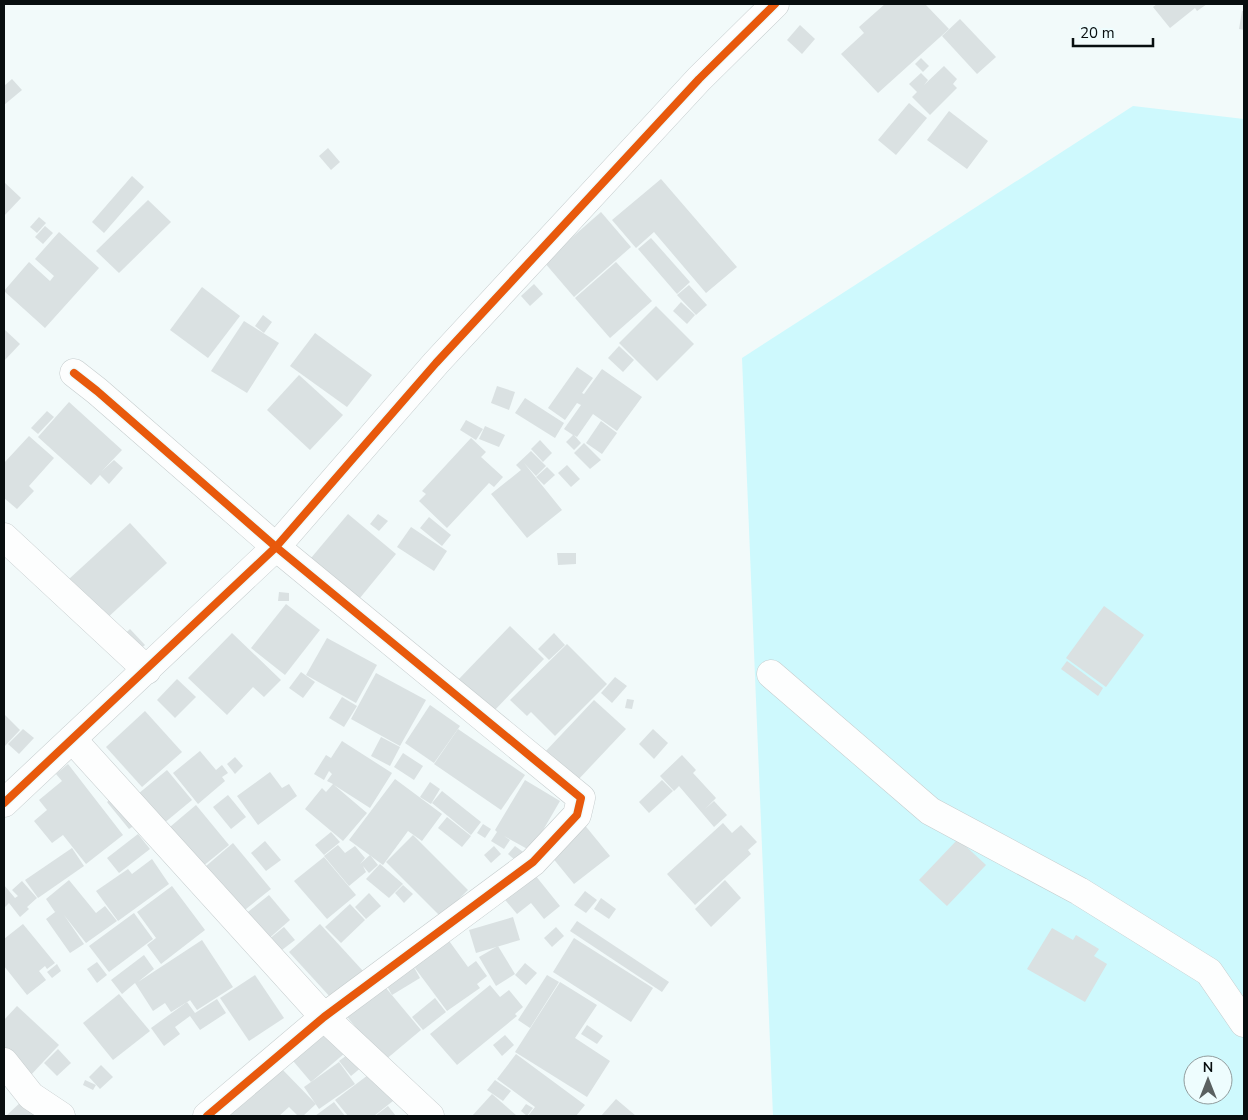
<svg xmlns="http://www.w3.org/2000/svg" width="1248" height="1120" font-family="'Nunito Sans',sans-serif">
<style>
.green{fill:#cef9fd;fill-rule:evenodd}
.building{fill:#dae1e2}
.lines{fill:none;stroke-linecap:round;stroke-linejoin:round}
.minor-casing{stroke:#c5cccd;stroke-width:29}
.minor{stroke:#fdfefe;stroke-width:28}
.cycleway-casing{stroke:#eefdfe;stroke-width:11}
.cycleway{stroke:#e8590c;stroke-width:8}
</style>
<rect width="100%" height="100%" fill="#f2fafa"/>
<path class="green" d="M1133,106L1244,119V1116H773L742,358ZM1193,1065H1223V1095H1193Z"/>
<g class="building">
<path d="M885,4H925L949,29L878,93L841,54L864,33L859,27Z"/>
<path d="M1157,4H1207L1197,11L1195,8L1170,28L1153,7Z"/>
<path d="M1242,11H1244V30L1239,29Z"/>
<path d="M960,19L996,57L977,74L942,36Z"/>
<path d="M800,25L815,39L802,54L787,40Z"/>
<path d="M921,58L929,66L923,72L915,64Z"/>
<path d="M944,66L957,79L953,84L957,88L930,115L912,97L917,92L909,84L921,73L928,80L924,85Z"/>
<path d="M12,79L22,90L4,105V86Z"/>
<path d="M909,103L927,118L896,155L878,140Z"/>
<path d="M949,111L988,141L967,169L927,140Z"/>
<path d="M328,148L340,162L331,170L319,156Z"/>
<path d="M132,176L144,187L104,233L92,222Z"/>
<path d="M661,179L737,267L706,293L654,232L636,248L612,220Z"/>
<path d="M4,182L21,198L4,216Z"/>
<path d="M148,200L171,222L119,273L96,251Z"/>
<path d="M601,212L631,247L574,297L544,262Z"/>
<path d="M39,217L46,223L37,233L30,227Z"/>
<path d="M45,226L53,233L43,244L35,237Z"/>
<path d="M59,232L99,268L45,328L4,291L29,262L50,281L54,276L35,259Z"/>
<path d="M651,238L690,282L677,294L638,249Z"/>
<path d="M616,262L652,301L610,338L575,298Z"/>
<path d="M534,284L543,294L530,306L521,296Z"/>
<path d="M689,285L707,305L696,315L677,295Z"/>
<path d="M202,287L240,316L208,358L170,330Z"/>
<path d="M681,302L695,315L687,324L673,311Z"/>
<path d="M656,306L694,344L657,381L619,343Z"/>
<path d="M263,315L272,322L264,333L255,326Z"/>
<path d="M244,321L279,343L247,393L211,371Z"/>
<path d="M4,329L20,344L4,361Z"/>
<path d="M315,333L372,375L347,407L290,366Z"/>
<path d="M619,346L634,360L623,372L608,358Z"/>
<path d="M577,367L593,378L582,393L584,394L602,369L642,397L617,431L593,414L577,437L574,435L581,443L574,450L566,442L573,435L564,429L581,405L577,403L565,420L548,408Z"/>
<path d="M299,375L343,415L310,450L267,410Z"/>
<path d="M497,386L515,392L509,410L491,403Z"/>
<path d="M525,398L564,423L555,438L515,413Z"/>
<path d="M69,402L122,450L102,471L114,460L123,468L109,484L100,475L91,485L38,437Z"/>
<path d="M47,411L54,417L38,434L31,428Z"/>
<path d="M466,420L483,429L476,440L460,430Z"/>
<path d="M601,421L617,433L602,454L586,443Z"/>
<path d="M485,426L505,435L499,447L479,439Z"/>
<path d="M29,436L54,458L29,486L34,491L17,509L4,498V463Z"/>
<path d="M471,438L486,452L481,457L503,477L494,487L489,483L447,528L419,501L426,494L422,491Z"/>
<path d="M540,440L552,453L543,462L531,449Z"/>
<path d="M584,443L601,460L590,469L574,453Z"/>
<path d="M531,451L546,466L536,476L524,463L562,510L527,538L491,494L521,470L516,465Z"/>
<path d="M567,465L580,479L571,487L558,473Z"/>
<path d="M547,467L555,475L544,485L536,477Z"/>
<path d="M348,514L396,554L355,604L306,564Z"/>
<path d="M378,514L388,521L379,531L370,524Z"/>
<path d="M429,517L451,535L442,546L420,528Z"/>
<path d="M130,523L167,563L93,631L56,591Z"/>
<path d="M411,527L447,551L434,571L397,547Z"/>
<path d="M557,553H576V564L558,565Z"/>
<path d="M279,592L289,593V601H278Z"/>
<path d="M286,604L320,630L285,675L251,648Z"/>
<path d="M1104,606L1144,635L1106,687L1066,658Z"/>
<path d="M510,626L544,659L491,714L457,681Z"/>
<path d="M130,629L145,645L132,656L117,641Z"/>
<path d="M232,633L281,680L264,697L253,687L227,715L188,678Z"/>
<path d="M554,633L565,645L549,660L538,649Z"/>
<path d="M327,638L377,665L356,703L306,675Z"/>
<path d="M567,644L607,684L555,736L531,712L527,716L510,700Z"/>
<path d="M1067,661L1103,688L1098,696L1061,669Z"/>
<path d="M301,672L315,682L303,698L289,688Z"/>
<path d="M376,673L426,700L400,746L351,719Z"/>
<path d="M615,677L627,686L612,703L601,693Z"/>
<path d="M177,679L196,697L175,718L157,700Z"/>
<path d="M342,697L357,706L344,727L329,718Z"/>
<path d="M627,699L634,700L632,709L625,708Z"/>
<path d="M594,700L626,729L576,782L544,753Z"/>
<path d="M430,705L460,726L434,763L405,743Z"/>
<path d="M145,711L182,752L142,787L106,747Z"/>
<path d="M4,714L20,730L4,747Z"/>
<path d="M23,729L34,738L19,754L8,744Z"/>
<path d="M458,729L525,775L501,810L434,764Z"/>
<path d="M653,729L668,743L654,759L639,744Z"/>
<path d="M381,737L400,747L390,766L371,756Z"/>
<path d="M342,741L392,773L370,808L334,785L367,813L343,841L305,809L322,788L326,792L333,784L327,781L332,774L329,771L324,780L314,774L326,755L331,758Z"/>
<path d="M200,751L216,770L222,765L228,773L222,777L225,781L198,804L173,773Z"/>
<path d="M403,753L423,766L414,780L394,767Z"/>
<path d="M682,755L696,770L693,773L716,798L705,809L714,801L727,815L714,827L679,786L674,791L660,776Z"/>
<path d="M235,757L243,766L235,774L227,764Z"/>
<path d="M68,764L123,835L86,864L63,835L52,843L34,821L47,810L39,800L62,781L56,774Z"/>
<path d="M167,770L192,800L163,824L138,794Z"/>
<path d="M270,772L282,788L289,784L297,796L258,825L237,796Z"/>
<path d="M395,779L442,814L422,841L408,831L383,865L349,840Z"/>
<path d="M525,780L560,801L531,851L504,836L510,840L504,849L491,841L497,832L495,830Z"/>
<path d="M662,780L673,791L649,813L639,802Z"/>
<path d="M430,782L440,789L431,804L420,797Z"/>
<path d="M442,791L481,822L471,835L432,803Z"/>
<path d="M116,795L138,823L129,829L107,802Z"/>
<path d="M228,795L246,817L231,829L213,807Z"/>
<path d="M196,805L229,845L197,871L164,832Z"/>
<path d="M447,817L471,836L462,847L438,828Z"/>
<path d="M583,823L610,856L574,884L547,851Z"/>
<path d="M723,823L732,833L741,825L757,842L748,850L751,854L695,905L667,874Z"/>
<path d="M483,824L491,829L485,838L477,833Z"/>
<path d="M331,832L340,842L324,855L315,845Z"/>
<path d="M138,834L150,849L119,873L107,858Z"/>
<path d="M413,835L468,890L441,917L386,862Z"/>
<path d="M958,839L986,865L947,906L919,880Z"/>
<path d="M265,841L281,860L266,871L251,853Z"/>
<path d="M233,843L271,889L236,917L199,872Z"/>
<path d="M338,845L345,853L355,846L365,858L360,864L370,855L378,865L369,873L363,866L366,872L349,886L324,856Z"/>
<path d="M494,846L501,854L491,863L484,855Z"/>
<path d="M515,846L530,857L522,866L508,854Z"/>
<path d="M72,848L84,866L38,898L25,880Z"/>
<path d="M324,857L356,895L327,919L294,881Z"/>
<path d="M152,859L169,884L118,921L96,891L128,869L132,874Z"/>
<path d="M380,864L403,884L389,898L366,879Z"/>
<path d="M535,875L560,906L544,919L531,903L517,914L501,895Z"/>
<path d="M69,880L96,913L105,906L117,921L86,943L64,915L84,944L70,953L46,919L59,909L55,912L46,899Z"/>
<path d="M725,880L741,898L711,927L695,909Z"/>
<path d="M22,881L37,898L27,907L29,909L20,917L9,903L4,908V885L15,898L18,896L12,890Z"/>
<path d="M403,885L413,894L404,903L395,893Z"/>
<path d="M172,886L205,930L161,964L147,945L156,938L137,912Z"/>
<path d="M585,891L597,900L586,913L574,905Z"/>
<path d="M369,893L381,906L366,919L355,907Z"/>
<path d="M269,895L290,920L266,941L244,915Z"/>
<path d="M601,898L616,909L609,919L594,909Z"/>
<path d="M350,904L365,920L341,943L325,927Z"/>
<path d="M134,913L153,939L109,972L89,946Z"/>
<path d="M513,917L520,940L476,953L469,930Z"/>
<path d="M577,921L669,982L662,992L570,931Z"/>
<path d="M23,924L55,963L47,969L45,966L39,971L46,980L27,995L4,966V939Z"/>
<path d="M320,924L363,971L332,999L289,952Z"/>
<path d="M284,927L295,940L278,953L268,940Z"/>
<path d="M556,927L564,936L552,947L544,938Z"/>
<path d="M1052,928L1073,940L1076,935L1099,949L1094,956L1107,964L1085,1002L1027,969Z"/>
<path d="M447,938L468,967L476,961L487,976L477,984L480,988L447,1011L412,964Z"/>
<path d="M574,938L653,988L631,1022L553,972Z"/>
<path d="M202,940L233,987L197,1010L190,1000L192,999L171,1012L165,1003L153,1011L135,983L122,994L111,980L144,955L154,969L138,982Z"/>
<path d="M498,946L515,974L496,986L479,957Z"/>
<path d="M97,962L107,975L97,983L87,969Z"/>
<path d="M411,962L420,978L392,995L383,979Z"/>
<path d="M525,963L537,973L526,985L515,975Z"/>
<path d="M57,964L61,971L52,978L47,972Z"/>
<path d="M255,975L284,1018L249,1041L220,998Z"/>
<path d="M547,975L559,982L530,1028L518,1020Z"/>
<path d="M381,982L421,1030L384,1061L343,1012Z"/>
<path d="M560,982L597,1005L575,1038L610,1061L587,1097L515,1052Z"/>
<path d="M490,985L500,997L509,990L523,1007L515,1014L517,1016L457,1065L430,1034Z"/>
<path d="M119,994L150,1031L113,1060L83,1023Z"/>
<path d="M435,998L446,1012L423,1030L412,1017Z"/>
<path d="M217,999L226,1013L200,1030L190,1016L175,1027L180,1034L164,1046L151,1028L187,1002L195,1013Z"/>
<path d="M17,1006L59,1045L29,1077L4,1053V1020Z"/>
<path d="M587,1025L603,1036L597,1044L581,1034Z"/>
<path d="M323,1027L345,1053L311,1082L288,1055Z"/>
<path d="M505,1035L514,1045L502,1056L493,1045Z"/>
<path d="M58,1049L71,1063L57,1076L44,1063Z"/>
<path d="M351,1052L363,1066L351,1076L339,1061Z"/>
<path d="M516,1054L585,1105L576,1116H528L535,1107L497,1079Z"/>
<path d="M339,1062L355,1084L319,1109L304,1087Z"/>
<path d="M101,1065L113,1077L100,1089L89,1077Z"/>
<path d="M280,1067L316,1104L303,1116H298L289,1107L279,1116H231L229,1115Z"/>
<path d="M376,1069L398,1097L374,1116H348L335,1100Z"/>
<path d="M85,1080L96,1085L93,1090L83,1085Z"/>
<path d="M495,1080L511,1091L503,1101L487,1090Z"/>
<path d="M492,1094L517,1116H472Z"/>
<path d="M616,1099L636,1116H601Z"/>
<path d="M23,1100L39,1116H6Z"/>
<path d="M334,1102L345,1116H315Z"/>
<path d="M526,1104L533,1108L527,1116L521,1111Z"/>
<path d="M388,1106L396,1116H375Z"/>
</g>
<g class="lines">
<defs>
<g id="minor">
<path d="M74,373L97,391L276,547L581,798L577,815L533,862L324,1017L207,1116"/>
<path d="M4,537L147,670"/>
<path d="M771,674L930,811L1079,891L1209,972L1244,1023"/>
<path d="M72,739L324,1017L430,1116"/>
<path d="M4,803L276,547L436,363L699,79L775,4"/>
<path d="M4,1062L31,1096L61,1116"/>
</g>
</defs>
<use href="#minor" class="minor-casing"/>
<use href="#minor" class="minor"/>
<defs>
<g id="cycleway">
<path d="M74,373L97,391L276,547L581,798L577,815L533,862L324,1017L207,1116"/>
<path d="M4,803L276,547L436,363L699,79L775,4"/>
</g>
</defs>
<use href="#cycleway" class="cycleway-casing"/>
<use href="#cycleway" class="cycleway"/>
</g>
<rect width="1248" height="1120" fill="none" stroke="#080e0f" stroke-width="10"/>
<g transform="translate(1208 1080)"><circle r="24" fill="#eefdfe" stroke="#929d9e"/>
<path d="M0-4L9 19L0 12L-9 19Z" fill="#5a6161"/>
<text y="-8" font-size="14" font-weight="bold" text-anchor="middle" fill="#080e0f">N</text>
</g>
<path d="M1073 38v8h80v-8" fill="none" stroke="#080e0f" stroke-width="2.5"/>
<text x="1080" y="38" font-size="15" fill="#080e0f" stroke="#eefdfe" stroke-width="4" paint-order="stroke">20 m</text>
</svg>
